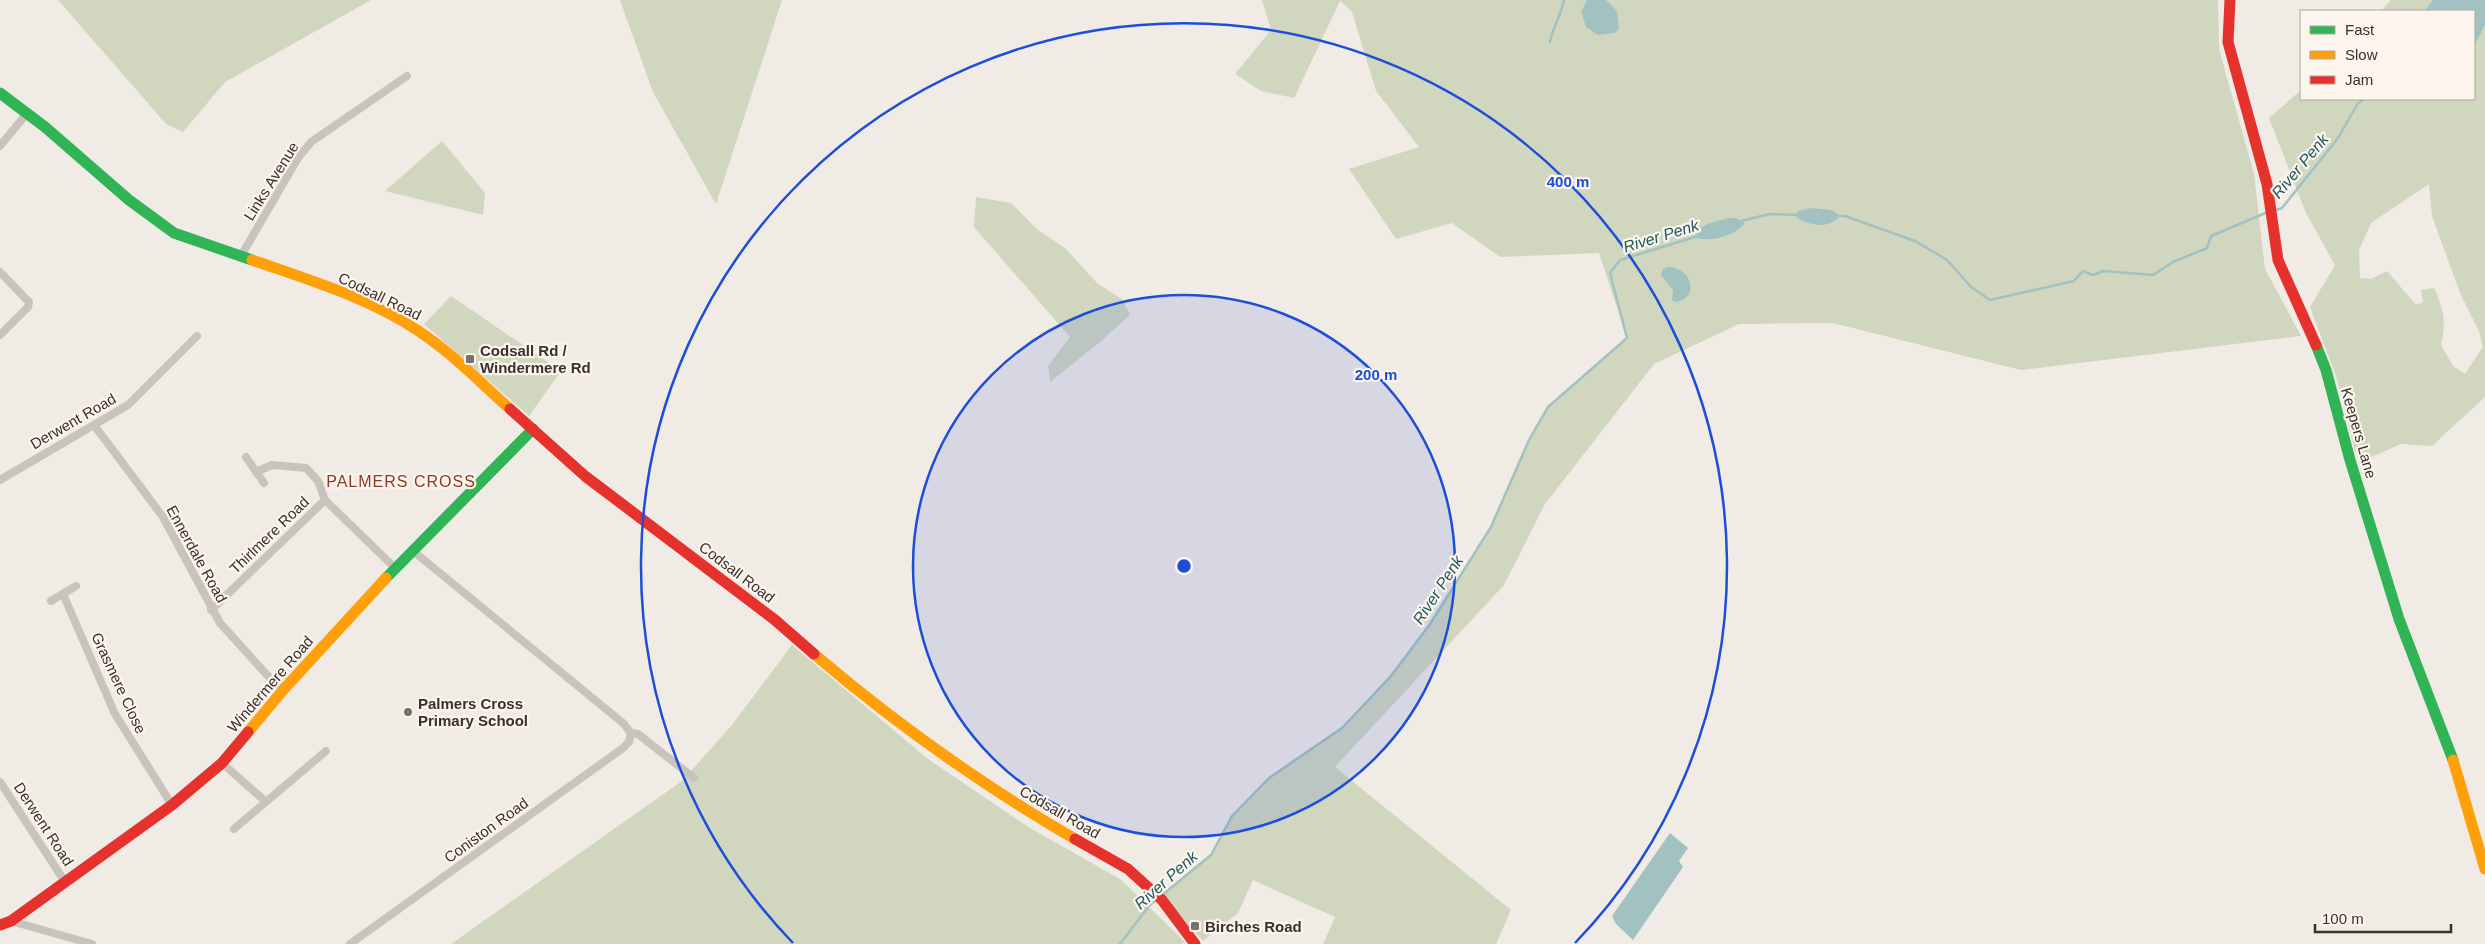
<svg xmlns="http://www.w3.org/2000/svg" width="2485" height="944" font-family="Arial,sans-serif">
<style>
.green{fill:#d1d6bf;fill-rule:evenodd}
.water{fill:#a1c2c1}
.lines{fill:none;stroke-linecap:round;stroke-linejoin:round}
.stream{stroke:#a1c2c1;stroke-width:2.5}
.street{stroke:#c9c3be;stroke-width:8}
.fast{stroke:#30b455;stroke-width:11}
.slow{stroke:#ff9f0a;stroke-width:11}
.jam{stroke:#e5322d;stroke-width:11}
.ring{fill:none;stroke:#1d4ed8;stroke-width:2.5}
.poi-dot{fill:#7a716c;stroke:#fbf5ee;stroke-width:2}
.labels{text-anchor:middle;dominant-baseline:central;stroke-width:4.5;stroke-linejoin:round;paint-order:stroke}
.street-label{font-size:15px;fill:#3b302b;stroke:#fbf5ee}
.poi-label{font-size:15px;font-weight:bold;fill:#3b302b;stroke:#fbf5ee;text-anchor:start}
.water-label{font-size:16px;font-style:italic;fill:#1f5a5e;stroke:#fbf5ee}
.neighbourhood-label{font-size:16px;letter-spacing:1px;fill:#8c3b22;stroke:#fbf5ee}
.centre{fill:#1d4ed8;stroke:#fbf5ee;stroke-width:2.5}
.ring-label{font-size:15px;text-anchor:middle;font-weight:bold;fill:#1d4ed8;stroke:#fbf5ee;stroke-width:4.5;stroke-linejoin:round;paint-order:stroke}
</style>
<rect width="100%" height="100%" fill="#f0ebe5"/>
<g class="green">
<path d="M58,0H371L225,82L183,132L166,124Z"/>
<path d="M620,0H782L716,204L653,92Z"/>
<path d="M1262,0H2218L2219,49L2254,174L2265,269L2301,336L2021,370L1833,323L1739,324L1654,364L1545,504L1504,585L1335,767L1511,910L1496,944H1323L1335,917L1253,880L1238,913L1203,941L1162,895L1211,855L1232,816L1269,778L1342,728L1391,676L1430,624L1491,527L1529,440L1548,407L1627,338L1599,253L1500,257L1452,223L1396,239L1349,169L1419,147L1376,91L1352,12L1340,1L1294,98L1261,91L1235,74L1271,30Z"/>
<path d="M2391,0H2433L2424,11H2381Z"/>
<path d="M2485,25V397L2432,446L2401,444L2369,458L2355,451L2336,376L2310,307L2335,265L2306,213L2269,118L2301,90V99H2474V47ZM2429,184L2432,216L2460,293L2479,331L2483,347L2465,374L2454,367L2441,345C2447,324 2443,307 2434,288L2421,290L2423,302L2416,305L2387,271L2371,279L2360,278L2359,250L2371,223Z"/>
<path d="M442,141L485,193L483,215L385,191Z"/>
<path d="M976,197L1011,203L1038,230L1065,248L1098,284L1122,299L1130,315L1100,342L1050,382L1048,366L1070,337L974,227Z"/>
<path d="M451,296L561,371L529,416L424,324Z"/>
<path d="M792,645L928,759L1030,828L1120,879L1185,942L1182,944H451L682,781L732,725Z"/>
</g>
<g class="water">
<path d="M1587,0H1606L1617,11L1619,28L1615,33L1598,35L1586,27L1581,12Z"/>
<path d="M2433,0H2485V25L2474,47V11H2424Z"/>
<path d="M1811,208L1831,210L1838,214L1839,217C1827,230 1809,225 1796,217L1798,211Z"/>
<path d="M1728,218H1736L1745,223C1734,236 1713,242 1696,238C1696,224 1717,222 1728,218Z"/>
<path d="M1668,267C1693,267 1700,300 1675,302L1672,300L1673,290L1661,275L1663,269Z"/>
<path d="M1670,833L1688,848L1679,861L1683,867L1633,940L1616,924L1612,916Z"/>
</g>
<g class="lines">
<g class="stream">
<path d="M1550,42C1553,27 1561,15 1564,0"/>
<path d="M2273,211L2282,208L2338,138L2358,103L2364,99"/>
<path d="M1835,216H1845L1915,241L1947,260L1971,287L1990,300L2074,281L2083,271L2093,275L2103,271L2153,275L2173,262L2207,248L2211,236L2268,212"/>
<path d="M1741,221L1770,214L1800,215"/>
<path d="M1161,896L1211,855L1232,816L1269,778L1342,728L1391,676L1430,624L1491,527L1529,440L1548,407L1627,338L1610,273L1620,260L1698,236"/>
<path d="M1120,944L1149,906L1157,899"/>
</g>
<g class="street">
<path d="M0,146L28,112"/>
<path d="M241,256L298,158L311,142L407,76"/>
<path d="M0,272L29,302L28,307L0,335"/>
<path d="M94,425L163,517L220,623L267,675L284,689"/>
<path d="M246,457L264,483"/>
<path d="M256,472L272,465L306,468L318,481L325,500L395,568"/>
<path d="M0,480L128,405L197,336"/>
<path d="M413,551L623,723L631,733L638,734L694,778"/>
<path d="M63,594L115,714L172,805"/>
<path d="M51,601L76,586"/>
<path d="M211,610L325,500"/>
<path d="M222,763L265,801"/>
<path d="M0,782L65,882"/>
<path d="M234,829L326,751"/>
<path d="M11,921L92,944"/>
<path d="M350,944L623,748L629,742L631,733"/>
</g>
<g class="fast">
<path d="M0,93L45,127L129,200L174,233L252,260"/>
<path d="M2316,345L2326,370L2350,460L2399,619L2453,760"/>
<path d="M386,578L533,429"/>
</g>
<g class="slow">
<path d="M252,260C309,280 370,298 420,332C453,354 481,383 510,409"/>
<path d="M814,654C896,724 982,785 1075,839"/>
<path d="M248,732L284,689L386,578"/>
<path d="M2453,760L2485,869"/>
</g>
<g class="jam">
<path d="M2230,0L2228,42L2267,184L2278,260L2316,345"/>
<path d="M510,409L585,476L775,620L814,654"/>
<path d="M1075,839L1128,869L1162,900L1195,944"/>
<path d="M0,925L11,921L172,805L222,763L248,732"/>
</g>
</g>
<circle cx="1184" cy="566" r="271" fill="#1d4ed8" fill-opacity=".12"/>
<g class="ring">
<circle cx="1184" cy="566" r="271"/>
<path d="M793 943A543 543 0 1 1 1575 943"/>
</g>
<g class="poi-dot">
<rect x="465" y="354" width="10" height="10" rx="2.5"/>
<circle cx="408" cy="712" r="5"/>
<rect x="1190" y="921" width="10" height="10" rx="2.5"/>
</g>
<g class="labels">
<g class="street-label">
<text transform="translate(271 181) rotate(-58)">Links Avenue</text>
<text transform="translate(380 296) rotate(26)">Codsall Road</text>
<text transform="translate(73 421) rotate(-30)">Derwent Road</text>
<text transform="translate(2359 433) rotate(74)">Keepers Lane</text>
<text transform="translate(269 535) rotate(-44)">Thirlmere Road</text>
<text transform="translate(197 554) rotate(61)">Ennerdale Road</text>
<text transform="translate(737 572) rotate(37)">Codsall Road</text>
<text transform="translate(119 683) rotate(65)">Grasmere Close</text>
<text transform="translate(270 684) rotate(-49)">Windermere Road</text>
<text transform="translate(1060 812) rotate(30)">Codsall Road</text>
<text transform="translate(44 824) rotate(57)">Derwent Road</text>
<text transform="translate(486 830) rotate(-36)">Coniston Road</text>
</g>
<g class="poi-label">
<text x="480" y="350">Codsall Rd /<tspan x="480" dy="17">Windermere Rd</tspan></text>
<text x="418" y="703">Palmers Cross<tspan x="418" dy="17">Primary School</tspan></text>
<text x="1205" y="926">Birches Road</text>
</g>
<g class="water-label">
<text transform="translate(2300 166) rotate(-50)">River Penk</text>
<text transform="translate(1661 236) rotate(-17)">River Penk</text>
<text transform="translate(1438 590) rotate(-57)">River Penk</text>
<text transform="translate(1166 880) rotate(-42)">River Penk</text>
</g>
<g class="neighbourhood-label">
<text x="401" y="481">PALMERS CROSS</text>
</g>
</g>
<circle cx="1184" cy="566" r="8" class="centre"/>
<g class="ring-label">
<text x="1568" y="187">400 m</text>
<text x="1376" y="380">200 m</text>
</g>
<rect x="2300" y="10" width="175" height="90" fill="#fbf5ee" stroke="#aea6a0"/>
<rect x="2310" y="26" width="25" height="8" fill="#30b455" stroke="#aea6a0"/>
<text x="2345" y="35" font-size="15" fill="#3b302b">Fast</text>
<rect x="2310" y="51" width="25" height="8" fill="#ff9f0a" stroke="#aea6a0"/>
<text x="2345" y="60" font-size="15" fill="#3b302b">Slow</text>
<rect x="2310" y="76" width="25" height="8" fill="#e5322d" stroke="#aea6a0"/>
<text x="2345" y="85" font-size="15" fill="#3b302b">Jam</text>
<path d="M2315 924v8h136v-8" fill="none" stroke="#3b302b" stroke-width="2.5"/>
<text x="2322" y="924" font-size="15" fill="#3b302b" stroke="#fbf5ee" stroke-width="4" paint-order="stroke">100 m</text>
</svg>
